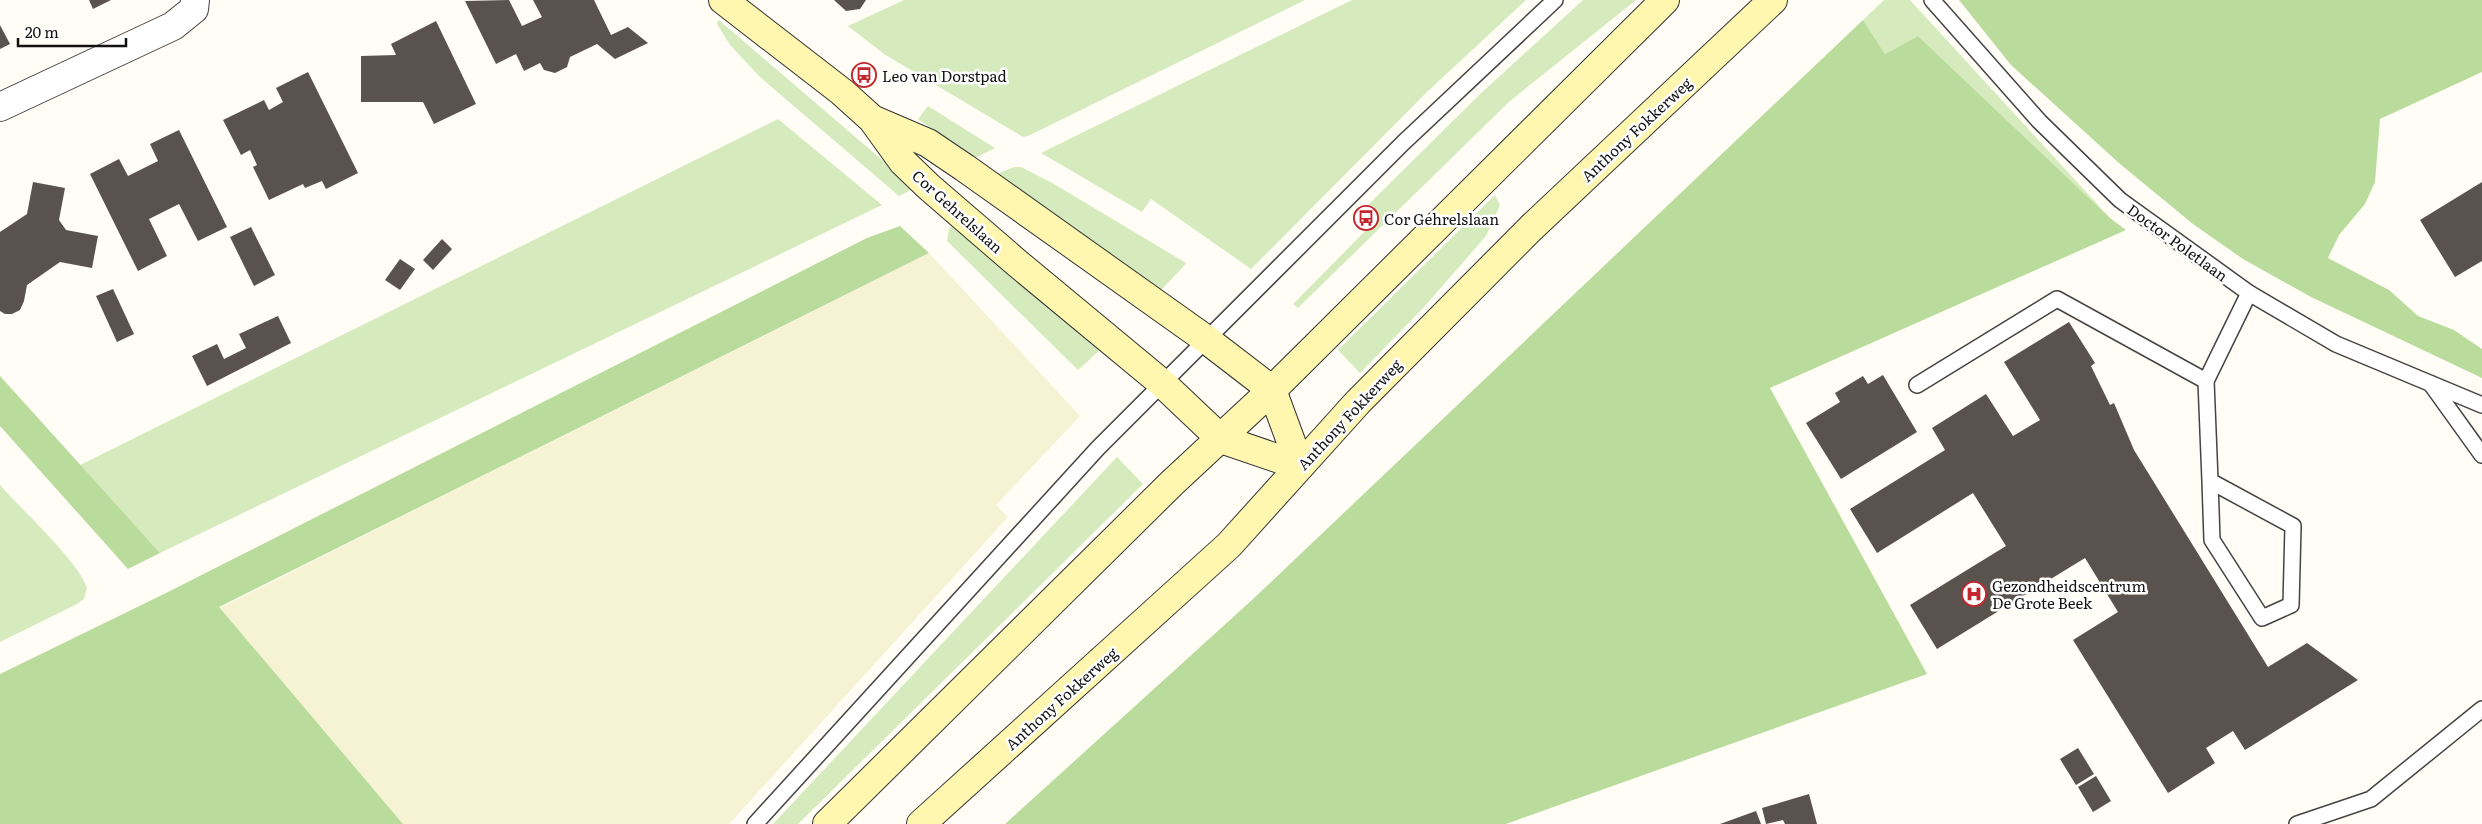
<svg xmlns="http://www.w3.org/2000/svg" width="2482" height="824" font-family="Literata,serif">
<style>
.farmland{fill:#f6f3d4}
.green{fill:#d5ebbd}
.forest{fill:#b9dc9c}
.building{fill:#5a524d}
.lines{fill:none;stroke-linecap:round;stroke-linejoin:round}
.lane-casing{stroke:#444;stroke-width:18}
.street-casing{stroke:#444;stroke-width:30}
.secondary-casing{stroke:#333;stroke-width:30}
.lane{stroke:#fff;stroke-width:15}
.street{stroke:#fff;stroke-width:28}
.secondary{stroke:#fff6b0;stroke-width:28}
.labels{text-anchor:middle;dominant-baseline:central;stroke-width:5;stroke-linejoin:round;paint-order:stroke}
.poi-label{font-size:15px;fill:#111;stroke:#fff;text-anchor:start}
.street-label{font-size:15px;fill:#111;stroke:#fff}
</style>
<rect width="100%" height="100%" fill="#fffdf5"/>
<path class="farmland" d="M929,253L1080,416L996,505L1008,517L729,824H403L219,608Z"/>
<g class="green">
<path d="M904,0H1305L1028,136L1023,137L884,54L848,26Z"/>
<path d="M1352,0H1526L1427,92L1251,269L1151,199L1142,212L1041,153Z"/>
<path d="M1583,0H1636L1510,101L1298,308L1293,304L1378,218L1367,206L1479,95Z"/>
<path d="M1884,0H1910L2110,218L1918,36L1885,54L1863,20Z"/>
<path d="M718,20L720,21L915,188L899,196L760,77L730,45L717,24Z"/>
<path d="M928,106L995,148L973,159L918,119Z"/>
<path d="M778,119L882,205L160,553L80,465Z"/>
<path d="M1014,167H1021L1054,184L1186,263L1185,265L1162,289H1159L994,175Z"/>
<path d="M1495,195L1500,205L1486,236L1424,307L1360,373L1338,350Z"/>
<path d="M954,223L1101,349L1078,370L947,241L949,229Z"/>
<path d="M1117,457L1143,484L798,824H773Z"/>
<path d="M0,485C20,508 79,562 87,588L84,599L77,604L0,642Z"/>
</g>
<g class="forest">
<path d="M1959,0H2482V72L2380,119L2375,182L2365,204L2339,235L2328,258L2389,290L2418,316L2454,330L2482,349V378L2311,297L2243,259L2193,224L2120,164L2011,65Z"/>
<path d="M1863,20L1885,54L1918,36L2110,218L2126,230L1770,388L1927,674L1506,824H1005L1252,600Z"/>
<path d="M900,226L929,253L219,607L403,824H0V674L166,593L867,238Z"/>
<path d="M0,376L160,553L128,569L0,426Z"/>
</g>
<g class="building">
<path d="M89,0H111L93,9Z"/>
<path d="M509,0L522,26L542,17L533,0H594L611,35L628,27L648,43L615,59L597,44L570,57L567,67L555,73L544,70L540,63L524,71L516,54L496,64L465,1Z"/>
<path d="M834,0H866L860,9L846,11Z"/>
<path d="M436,21L476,104L434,124L423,102H361V56L396,55L391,44Z"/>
<path d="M0,25L10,44L0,49Z"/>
<path d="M308,72L358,173L326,189L322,181L305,188L303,184L269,200L253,167L257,165L250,150L241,155L223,120L264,100L269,110L283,102L276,88Z"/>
<path d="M179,130L227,227L198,241L179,204L149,219L167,256L138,271L90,174L119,159L128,176L158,161L150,144Z"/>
<path d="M33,182L65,188L59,220L66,230L98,236L92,268L60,262L27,285L24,301L20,310L12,314H5L0,311V232L27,214Z"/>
<path d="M2482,182V261L2455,277L2420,220Z"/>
<path d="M251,227L275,275L254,286L230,237Z"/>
<path d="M442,239L452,249L433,270L423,260Z"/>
<path d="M400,259L415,269L400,290L385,280Z"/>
<path d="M113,289L134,334L117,342L96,296Z"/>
<path d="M278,316L291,343L207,386L192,356L217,344L224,359L246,348L239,334Z"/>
<path d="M2069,322L2095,363L2091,366L2110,405L2114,403L2134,450L2268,667L2307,643L2358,680L2245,750L2233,731L2206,748L2215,763L2168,793L2073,640L2118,612L2085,558L1937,649L1910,605L2006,546L1973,493L1877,553L1850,509L1945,450L1932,428L1986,394L2013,436L2040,420L2004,362Z"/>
<path d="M1883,375L1917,432L1841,479L1806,423L1840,402L1835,393L1863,376L1868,384Z"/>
<path d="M2078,748L2094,774L2076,785L2060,759Z"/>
<path d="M2096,776L2111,801L2093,812L2078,787Z"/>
<path d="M1809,794L1817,824H1785L1783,820L1766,824L1762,808Z"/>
<path d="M1756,811L1761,824H1720Z"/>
</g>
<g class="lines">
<defs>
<g id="lane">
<path d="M1932,0L2039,121L2120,200L2249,293L2336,344L2482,405"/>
<path d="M2431,384L2482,455"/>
<path d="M1917,385L2057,299L2206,381"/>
<path d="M2210,481L2293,526L2291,605L2262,618L2212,540L2210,481L2206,381L2249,293"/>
<path d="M755,824L1098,448L1403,143L1555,0"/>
<path d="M2297,824L2371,799L2482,709"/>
</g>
<path id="street" d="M0,107L173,26L194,9L195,0"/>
<g id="secondary">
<path d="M723,0L842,92L872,119L903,162L929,187L1017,263L1163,384L1221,439L1300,466L1272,390L1207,340L965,168L928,143L872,119"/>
<path d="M827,824L1172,483L1272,390L1665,0"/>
<path d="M921,824L1229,545L1358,402L1531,228L1773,0"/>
</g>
</defs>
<use href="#lane" class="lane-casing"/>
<use href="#street" class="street-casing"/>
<use href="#secondary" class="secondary-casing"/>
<use href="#lane" class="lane"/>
<use href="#street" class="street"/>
<use href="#secondary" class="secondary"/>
</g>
<defs>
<symbol id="bus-ring" viewBox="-11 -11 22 22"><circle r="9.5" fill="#fff" stroke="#c4262e" stroke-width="1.5"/><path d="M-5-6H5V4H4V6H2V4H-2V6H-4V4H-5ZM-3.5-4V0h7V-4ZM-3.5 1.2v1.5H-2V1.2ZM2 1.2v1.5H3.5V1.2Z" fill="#c4262e"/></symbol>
<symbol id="hospital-ring" viewBox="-11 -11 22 22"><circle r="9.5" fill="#fff" stroke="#c4262e" stroke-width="1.5"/><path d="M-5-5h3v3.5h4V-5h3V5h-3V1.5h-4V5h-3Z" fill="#c4262e"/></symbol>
</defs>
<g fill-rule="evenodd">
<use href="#bus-ring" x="850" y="61" width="28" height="28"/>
<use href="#bus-ring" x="1352" y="204" width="28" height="28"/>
<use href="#hospital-ring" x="1960" y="580" width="28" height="28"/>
</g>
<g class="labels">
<g class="poi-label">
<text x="882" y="75">Leo van Dorstpad</text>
<text x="1384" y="218">Cor Gehrelslaan</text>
<text x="1992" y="585">Gezondheidscentrum<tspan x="1992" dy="17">De Grote Beek</tspan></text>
</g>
<g class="street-label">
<text transform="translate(1636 129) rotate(-43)">Anthony Fokkerweg</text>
<text transform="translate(958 211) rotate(42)">Cor Gehrelslaan</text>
<text transform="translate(2178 242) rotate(36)">Doctor Poletlaan</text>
<text transform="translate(1349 414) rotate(-47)">Anthony Fokkerweg</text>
<text transform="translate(1061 698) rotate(-42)">Anthony Fokkerweg</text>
</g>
</g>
<path d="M18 38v8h108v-8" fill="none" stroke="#111111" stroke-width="2.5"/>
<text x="25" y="38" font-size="15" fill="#111111" stroke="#ffffff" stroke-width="4" paint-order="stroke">20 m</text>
</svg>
